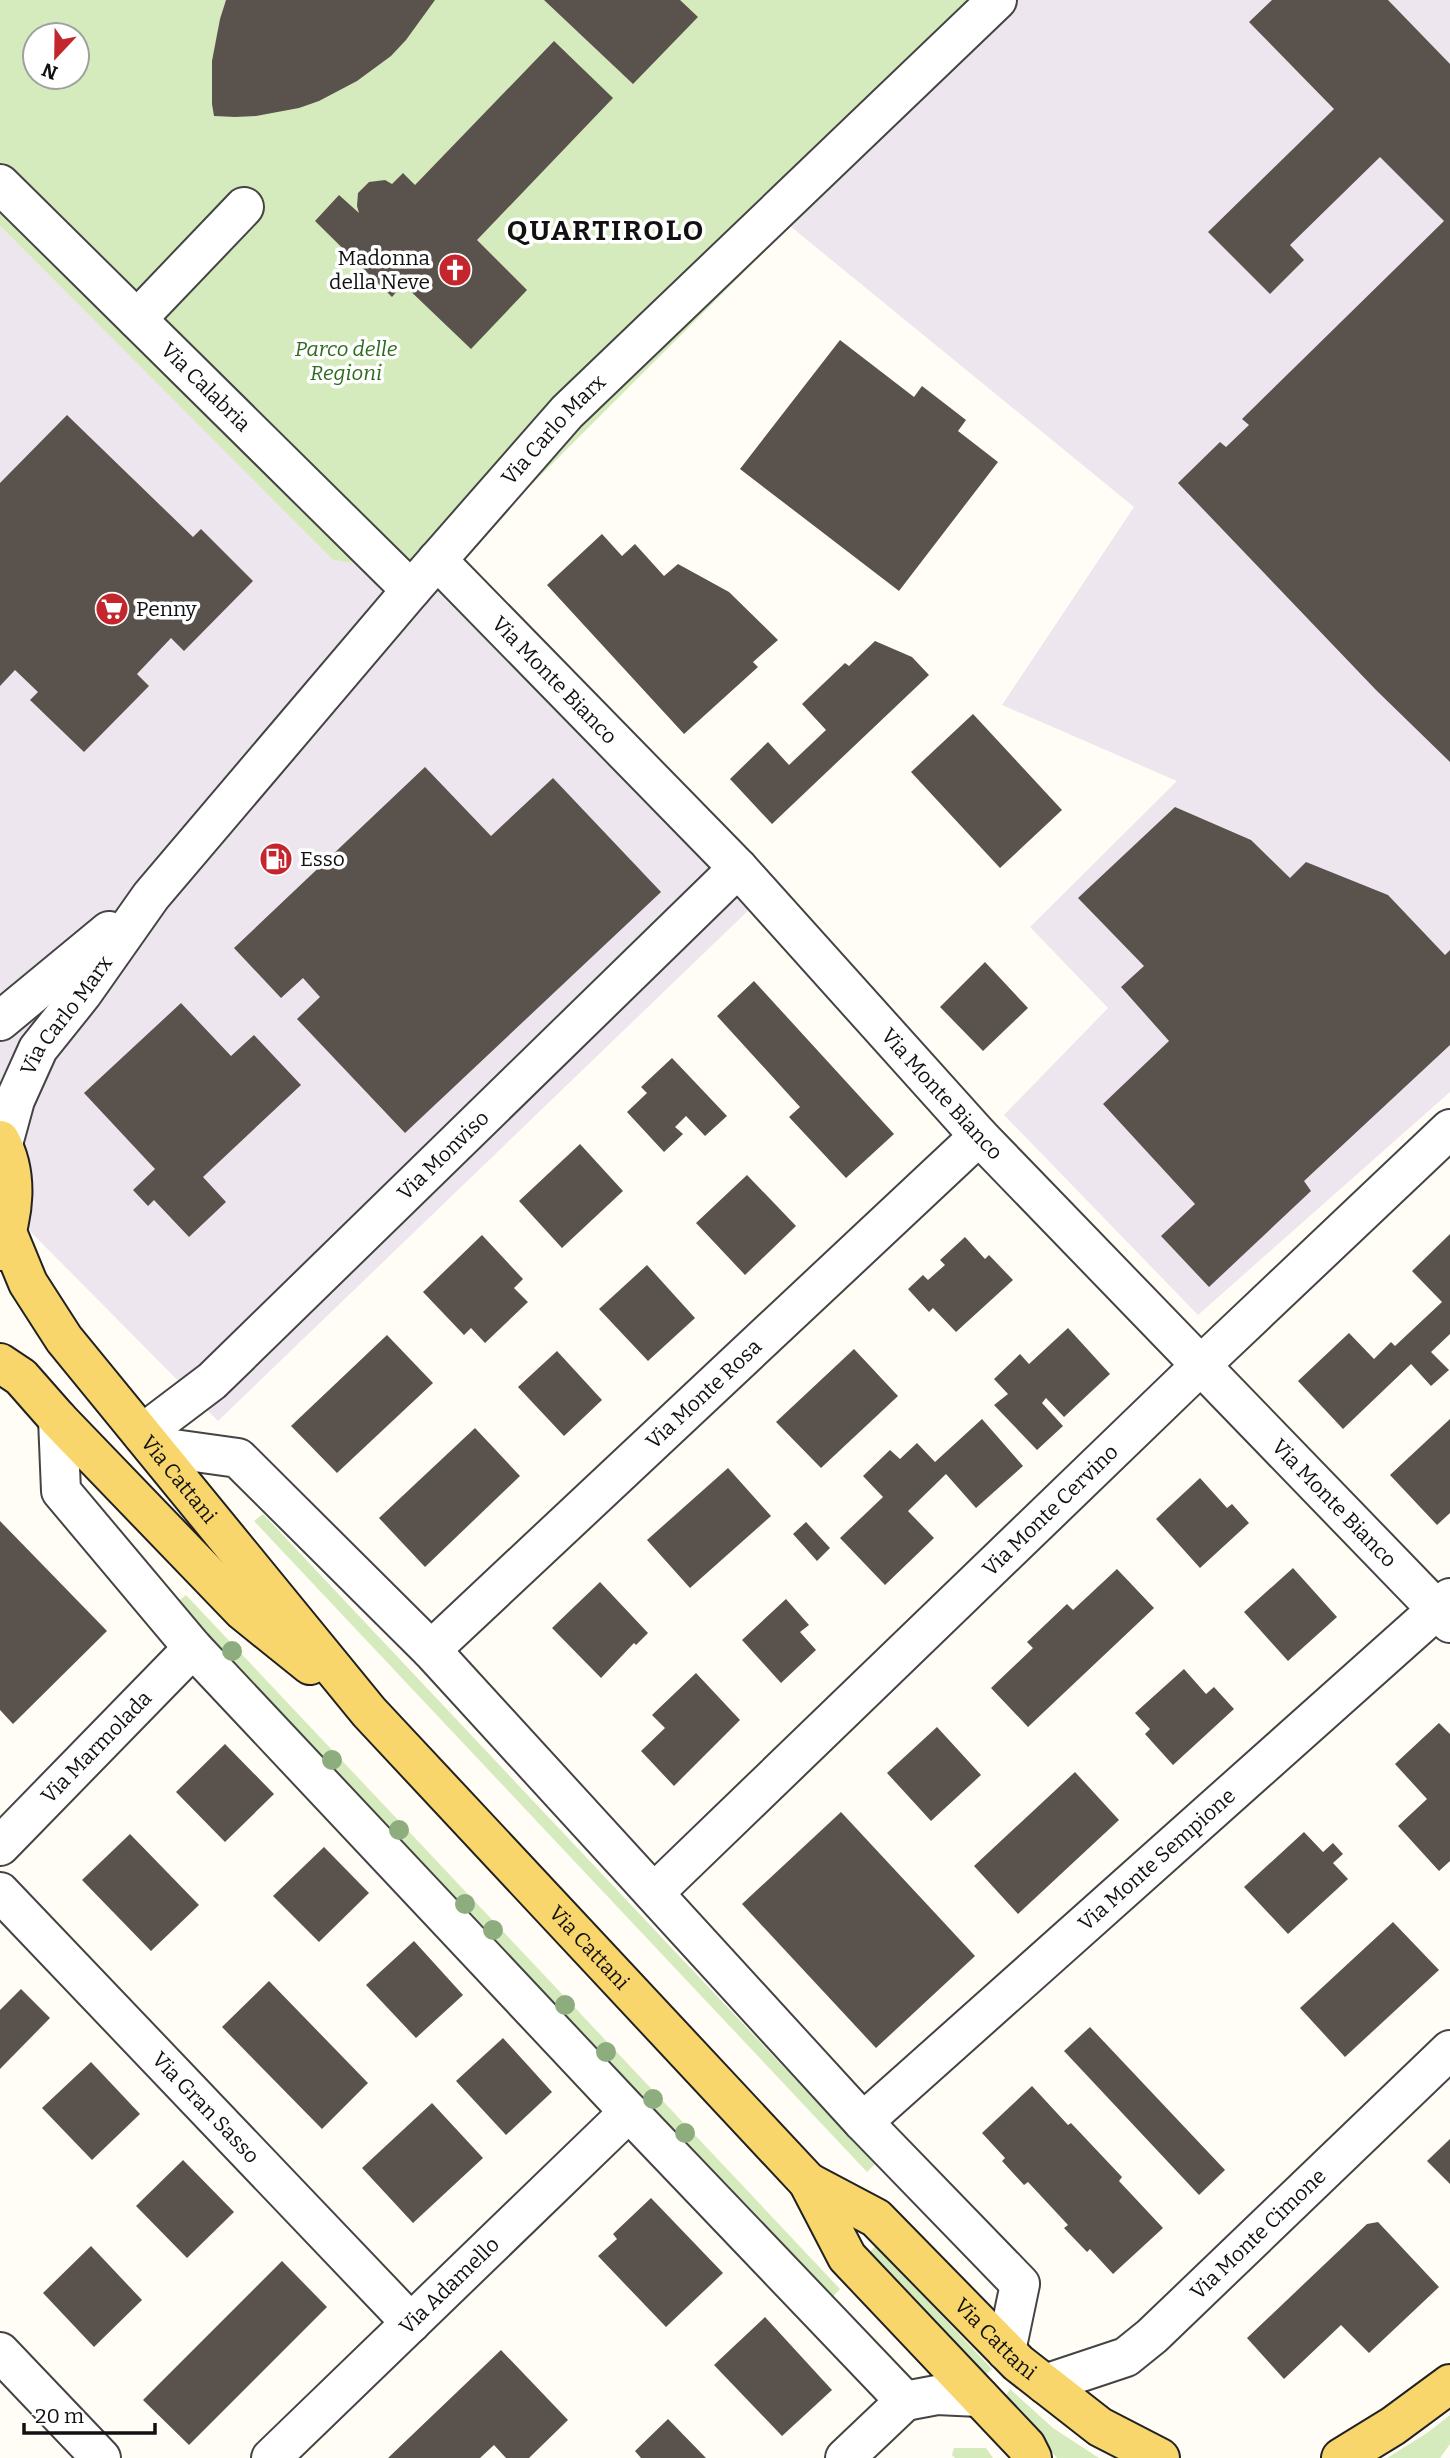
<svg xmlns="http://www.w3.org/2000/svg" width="1450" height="2458" font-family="Bitter,serif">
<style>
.industrial{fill:#eee6ef}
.green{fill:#d5ebbd;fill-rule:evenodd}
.building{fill:#5a524d}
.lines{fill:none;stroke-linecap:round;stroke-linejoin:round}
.minor-casing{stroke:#444;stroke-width:42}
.major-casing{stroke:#222;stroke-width:42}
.minor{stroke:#fff;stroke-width:38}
.major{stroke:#f9d66b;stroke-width:38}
.tree{fill:#8dad7f}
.labels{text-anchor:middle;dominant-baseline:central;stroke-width:7;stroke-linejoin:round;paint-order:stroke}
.poi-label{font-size:21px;fill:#111;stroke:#fff;text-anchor:start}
.park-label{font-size:21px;font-style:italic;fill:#2f6b1f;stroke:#fff}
.street-label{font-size:21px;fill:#111;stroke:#fff}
.district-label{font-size:28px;font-weight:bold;letter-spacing:2px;fill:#111;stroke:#fff}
</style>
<rect width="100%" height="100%" fill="#fffdf5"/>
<g class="industrial">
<path d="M1008,0H1450V1092L1198,1315L1004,1115L1108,1008L1030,927L1177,781L1002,705L1134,507L790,226L1016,9Z"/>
<path d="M0,226L333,560L439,577L755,904L218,1421L0,1201Z"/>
</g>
<g class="green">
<path d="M0,0H1008L1017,9L790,226L439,577L333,560L0,226ZM35,35H77V77H35Z"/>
<path d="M263,1514L875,2164L867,2172L254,1521Z"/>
<path d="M186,1595L840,2289L829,2301L174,1605Z"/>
<path d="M876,2246L992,2369L984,2376L868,2253Z"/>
<path d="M1010,2389L1053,2428L1099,2458H1057L1004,2399Z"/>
<path d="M1450,2415V2444L1440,2458H1387L1427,2433Z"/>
<path d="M954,2448H986L993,2458H955L952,2455Z"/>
</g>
<g class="building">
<path d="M226,0H435L406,40L391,56L357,81L319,101L299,108L256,116L235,117L214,116L212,104V61L220,19Z"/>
<path d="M544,0H680L698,17L633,84Z"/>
<path d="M1272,0H1388L1450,64V762L1376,690L1178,483L1220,442L1226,447L1249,425L1242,419L1444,221L1380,157L1290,245L1304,260L1270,294L1208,232L1334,109L1249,22Z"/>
<path d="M554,41L613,98L477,240L527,290L471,349L403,284L392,297L315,221L339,195L359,213L357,206L358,193L369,182L385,180L392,184L403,173L415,185Z"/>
<path d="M840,340L914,397L922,386L966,420L958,431L998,462L899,591L740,469Z"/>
<path d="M67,415L193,537L201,529L253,581L184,651L171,638L137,674L149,686L84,752L30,700L38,692L15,670L0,686V483Z"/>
<path d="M602,534L622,556L635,544L664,576L678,564L729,592L778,640L753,662L758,667L684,734L547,585Z"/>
<path d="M875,641L912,657L929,675L772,824L730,779L768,742L789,765L826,730L802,704L845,663L849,666Z"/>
<path d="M973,714L1062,810L1000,868L911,772Z"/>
<path d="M425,767L491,836L553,778L661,892L405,1133L297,1019L320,997L303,978L281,998L234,948Z"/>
<path d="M1175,807L1251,840L1290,878L1306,862L1388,895L1445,955L1450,950V1045L1304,1181L1311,1191L1209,1287L1161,1236L1195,1204L1103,1104L1169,1041L1121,987L1144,966L1078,898Z"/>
<path d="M985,962L1028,1008L983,1051L940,1007Z"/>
<path d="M754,981L894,1134L846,1178L789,1117L800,1107L717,1016Z"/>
<path d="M181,1003L231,1056L254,1035L301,1085L203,1177L226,1202L189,1237L154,1200L148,1206L133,1190L155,1169L84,1093Z"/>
<path d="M672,1058L727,1116L705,1136L686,1116L675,1127L683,1134L664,1152L627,1112L647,1093L641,1087Z"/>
<path d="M580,1144L623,1191L562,1248L519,1201Z"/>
<path d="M747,1175L796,1226L745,1275L696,1223Z"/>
<path d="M1450,1234V1334L1431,1352L1449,1370L1431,1386L1411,1364L1343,1429L1298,1381L1349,1333L1374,1359L1391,1342L1395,1346L1442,1302L1412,1271Z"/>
<path d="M482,1235L523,1279L514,1288L528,1302L485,1343L471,1328L464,1335L423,1292Z"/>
<path d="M965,1237L985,1259L989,1255L1013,1280L956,1332L933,1308L929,1312L908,1289L923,1275L928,1280L945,1265L940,1260Z"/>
<path d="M647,1265L695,1318L648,1361L599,1309Z"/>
<path d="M1068,1328L1110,1374L1064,1417L1046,1398L1042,1403L1063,1426L1037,1450L994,1405L1008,1394L994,1379L1020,1354L1029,1364Z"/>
<path d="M387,1335L433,1383L337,1473L291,1426Z"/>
<path d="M854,1349L898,1396L821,1468L776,1422Z"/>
<path d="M557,1351L602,1400L564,1436L518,1387Z"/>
<path d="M982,1419L1023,1466L976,1508L946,1474L908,1511L934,1538L885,1585L840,1538L883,1497L863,1476L890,1450L900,1459L917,1443L935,1462Z"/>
<path d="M1450,1419V1513L1437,1525L1390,1475Z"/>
<path d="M475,1428L520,1476L425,1567L379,1518Z"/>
<path d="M728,1468L771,1516L690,1588L647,1540Z"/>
<path d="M1200,1478L1227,1508L1232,1504L1249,1523L1200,1568L1156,1519Z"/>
<path d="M0,1521L107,1631L13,1724L0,1710Z"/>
<path d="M806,1522L830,1548L817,1561L793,1534Z"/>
<path d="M1293,1568L1337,1617L1288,1661L1244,1612Z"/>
<path d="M1117,1569L1154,1608L1028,1727L991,1688L1033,1648L1027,1642L1067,1604L1073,1610Z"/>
<path d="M600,1582L648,1633L636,1645L634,1643L601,1678L552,1628Z"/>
<path d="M786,1599L809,1625L800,1632L816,1650L781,1683L742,1640Z"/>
<path d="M1184,1669L1206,1694L1214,1687L1234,1709L1173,1765L1145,1734L1150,1729L1135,1713Z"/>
<path d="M696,1673L740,1720L674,1786L641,1751L665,1728L652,1715Z"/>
<path d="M1439,1723L1450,1734V1861L1439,1871L1398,1826L1427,1799L1395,1764Z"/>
<path d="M937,1727L981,1775L931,1821L887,1773Z"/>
<path d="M225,1744L274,1794L225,1842L176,1792Z"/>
<path d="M1075,1772L1119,1820L1018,1914L974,1866Z"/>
<path d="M841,1812L975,1956L876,2048L742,1904Z"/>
<path d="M1304,1832L1323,1852L1333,1843L1343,1854L1333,1863L1348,1879L1288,1934L1244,1887Z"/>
<path d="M130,1834L199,1905L151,1951L82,1880Z"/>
<path d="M324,1847L369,1893L319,1942L273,1896Z"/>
<path d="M1393,1922L1439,1970L1345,2057L1300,2008Z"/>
<path d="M414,1941L463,1995L416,2038L366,1985Z"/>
<path d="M269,1981L368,2083L322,2129L222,2027Z"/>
<path d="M21,1989L50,2018L0,2069V2010Z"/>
<path d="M1090,2027L1225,2170L1199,2195L1064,2051Z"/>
<path d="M503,2038L552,2092L506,2135L456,2081Z"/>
<path d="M91,2062L140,2114L92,2160L42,2108Z"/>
<path d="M1032,2086L1068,2125L1071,2123L1122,2177L1119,2181L1163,2228L1113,2274L1090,2249L1087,2252L1064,2228L1068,2225L1028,2182L1024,2185L1002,2161L1005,2158L982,2133Z"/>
<path d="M432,2103L483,2158L413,2223L362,2168Z"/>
<path d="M1450,2139V2184L1427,2161Z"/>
<path d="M183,2160L234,2212L187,2258L136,2206Z"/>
<path d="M651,2198L723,2273L666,2327L598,2256L617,2239L613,2234Z"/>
<path d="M1378,2222L1439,2287L1369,2353L1341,2325L1284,2379L1247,2338L1367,2224Z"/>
<path d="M91,2246L142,2300L94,2347L43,2293Z"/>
<path d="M282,2261L327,2307L189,2445L143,2400Z"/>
<path d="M765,2317L832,2390L782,2436L714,2365Z"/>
<path d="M501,2350L568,2420L529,2458H506L494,2445L480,2458H388Z"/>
<path d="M668,2419L706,2458H641L635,2451Z"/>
</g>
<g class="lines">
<defs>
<g id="minor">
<path id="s1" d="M0,184L411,590"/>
<path d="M137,319L244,207"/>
<path id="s2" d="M437,560L738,868L979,1136L1450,1623"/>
<path d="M0,1021L109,931"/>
<path id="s3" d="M3,1144L15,1100L38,1049L82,994L151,896L411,590L567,412L997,0"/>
<path d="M58,1419L61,1491L193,1648L629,2112L905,2401"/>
<path id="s4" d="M142,1434L212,1381L738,868"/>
<path d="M152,1446L238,1458L431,1650L863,2122L1020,2284L1006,2351"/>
<path id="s5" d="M431,1650L979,1136"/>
<path id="s6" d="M0,1846L193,1648"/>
<path id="s7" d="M0,1892L411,2323"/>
<path id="s8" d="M654,1893L1200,1366L1450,1129"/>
<path id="s9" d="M863,2122L1450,1598"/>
<path d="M0,2352L101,2458"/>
<path id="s10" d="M1045,2384L1126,2357L1152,2336L1450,2050"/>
<path d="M905,2401L937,2395L979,2397"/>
<path id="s11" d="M271,2458L629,2112"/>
<path d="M845,2458L905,2401"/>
</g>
<g id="major">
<path d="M0,1140C19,1174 14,1216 0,1251"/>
<path id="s12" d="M7,1232L28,1283L64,1339L369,1712L808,2182L847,2257L1026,2446L1032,2458"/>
<path d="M0,1363L21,1377L58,1419L243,1611L310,1665"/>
<path id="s13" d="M808,2182L876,2218L1018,2363L1100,2427L1160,2458"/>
<path d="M1341,2458L1393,2426L1450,2384"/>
</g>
</defs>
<use href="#minor" class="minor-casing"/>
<use href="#major" class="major-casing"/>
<use href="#minor" class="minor"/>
<use href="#major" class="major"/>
</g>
<g class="tree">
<circle cx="232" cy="1651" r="10"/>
<circle cx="332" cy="1760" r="10"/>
<circle cx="399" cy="1830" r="10"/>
<circle cx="465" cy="1904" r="10"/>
<circle cx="493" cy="1930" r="10"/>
<circle cx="565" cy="2005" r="10"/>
<circle cx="606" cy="2052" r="10"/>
<circle cx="653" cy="2099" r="10"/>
<circle cx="685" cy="2133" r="10"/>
</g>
<defs>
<symbol id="church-disc" viewBox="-11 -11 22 22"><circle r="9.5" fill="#c4262e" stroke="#fff"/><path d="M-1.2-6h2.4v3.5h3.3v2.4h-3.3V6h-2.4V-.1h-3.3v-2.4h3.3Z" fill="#fff"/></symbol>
<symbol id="supermarket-disc" viewBox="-11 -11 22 22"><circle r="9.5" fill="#c4262e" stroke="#fff"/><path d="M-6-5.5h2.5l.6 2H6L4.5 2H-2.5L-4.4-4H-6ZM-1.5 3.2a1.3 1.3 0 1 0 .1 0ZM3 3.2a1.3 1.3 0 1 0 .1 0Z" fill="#fff"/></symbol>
<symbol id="fuel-disc" viewBox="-11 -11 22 22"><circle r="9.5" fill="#c4262e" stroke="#fff"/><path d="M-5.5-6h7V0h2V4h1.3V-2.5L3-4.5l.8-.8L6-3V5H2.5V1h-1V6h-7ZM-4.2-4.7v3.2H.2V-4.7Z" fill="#fff"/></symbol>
</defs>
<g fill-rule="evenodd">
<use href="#church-disc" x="436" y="251" width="38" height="38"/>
<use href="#supermarket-disc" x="93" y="590" width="38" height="38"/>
<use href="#fuel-disc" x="257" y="840" width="38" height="38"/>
</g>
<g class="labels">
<g class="poi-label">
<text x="430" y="258" text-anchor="end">Madonna<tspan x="430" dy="24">della Neve</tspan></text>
<text x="136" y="609">Penny</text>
<text x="300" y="859">Esso</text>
</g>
<g class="park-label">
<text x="346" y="349">Parco delle<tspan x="346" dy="24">Regioni</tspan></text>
</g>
<g class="street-label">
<text stroke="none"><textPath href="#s1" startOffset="289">Via Calabria</textPath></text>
<text stroke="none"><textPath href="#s3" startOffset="908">Via Carlo Marx</textPath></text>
<text stroke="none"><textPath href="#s2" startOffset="168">Via Monte Bianco</textPath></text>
<text stroke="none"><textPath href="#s3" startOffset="145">Via Carlo Marx</textPath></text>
<text stroke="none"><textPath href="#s2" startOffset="735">Via Monte Bianco</textPath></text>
<text stroke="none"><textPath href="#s4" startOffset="411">Via Monviso</textPath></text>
<text stroke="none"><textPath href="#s5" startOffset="374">Via Monte Rosa</textPath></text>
<text stroke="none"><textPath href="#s12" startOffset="303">Via Cattani</textPath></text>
<text stroke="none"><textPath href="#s2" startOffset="1302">Via Monte Bianco</textPath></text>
<text stroke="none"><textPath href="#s8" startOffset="551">Via Monte Cervino</textPath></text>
<text stroke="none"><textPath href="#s6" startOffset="138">Via Marmolada</textPath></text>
<text stroke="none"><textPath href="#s9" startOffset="394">Via Monte Sempione</textPath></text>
<text stroke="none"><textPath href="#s12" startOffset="926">Via Cattani</textPath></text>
<text stroke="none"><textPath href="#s7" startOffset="298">Via Gran Sasso</textPath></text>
<text stroke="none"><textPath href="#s10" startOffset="266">Via Monte Cimone</textPath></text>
<text stroke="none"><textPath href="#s11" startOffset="248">Via Adamello</textPath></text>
<text stroke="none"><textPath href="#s13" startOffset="247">Via Cattani</textPath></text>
</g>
<g class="district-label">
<text x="606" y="230">QUARTIROLO</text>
</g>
</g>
<g transform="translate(56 56) rotate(202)"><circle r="33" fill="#ffffff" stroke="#a0a0a0" stroke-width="2"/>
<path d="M0-5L12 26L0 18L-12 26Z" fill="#c4262e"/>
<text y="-10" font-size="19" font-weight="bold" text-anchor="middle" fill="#111111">N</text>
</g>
<path d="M24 2423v10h131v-10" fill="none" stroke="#111111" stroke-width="3.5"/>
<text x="35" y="2423" font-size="21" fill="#111111" stroke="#ffffff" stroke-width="5" paint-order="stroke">20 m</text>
</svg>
